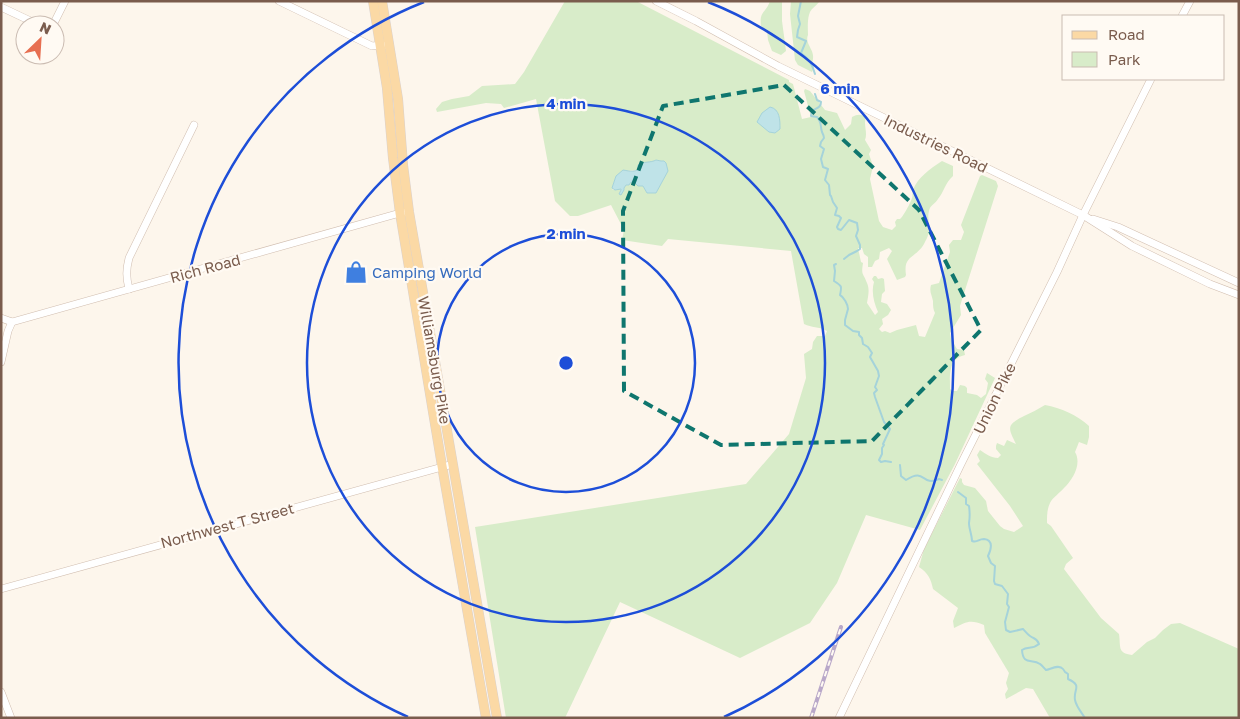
<svg xmlns="http://www.w3.org/2000/svg" width="1240" height="719" font-family="'Golos Text',sans-serif">
<style>
.green{fill:#d8ecc9;fill-rule:evenodd}
.water{fill:#bfe3e8;stroke:#a5d3da}
.lines{fill:none;stroke-linecap:round;stroke-linejoin:round}
.stream{stroke:#a5d3da;stroke-width:2}
.minor-casing{stroke:#d1beb0;stroke-width:8}
.major-casing{stroke:#dad1cd;stroke-width:10}
.minor{stroke:#fff;stroke-width:7}
.major{stroke:#fbd9a5;stroke-width:9}
.rail-casing{stroke:#b9a8c9;stroke-width:4}
.rail{stroke:#fffaf3;stroke-width:2;stroke-dasharray:5.5;stroke-linecap:butt}
.marked{fill:none;stroke:#0f766e;stroke-width:4;stroke-dasharray:10 6;stroke-linejoin:round}
.ring{fill:none;stroke:#1d4ed8;stroke-width:2.5}
.labels{text-anchor:middle;dominant-baseline:central;stroke-width:4.5;stroke-linejoin:round;paint-order:stroke}
.street-label{font-size:15px;fill:#7a5c4d;stroke:#fffaf3}
.shop-label{font-size:15px;fill:#366cbe;stroke:#fffaf3;text-anchor:start}
.centre{fill:#1d4ed8;stroke:#fffaf3;stroke-width:2.5}
.ring-label{font-size:15px;text-anchor:middle;font-weight:bold;fill:#1d4ed8;stroke:#fffaf3;stroke-width:4.5;stroke-linejoin:round;paint-order:stroke}
</style>
<rect width="100%" height="100%" fill="#fdf6ec"/>
<g class="green">
<path d="M565,1H636L789,80V82L793,84L802,119L811,117L804,91L805,89L810,91L825,110L837,113L845,130L851,124L852,117C858,114 860,114 866,117C863,125 868,132 865,140L871,150L869,154L873,166L870,179L879,221L883,227L892,230L896,226L895,222L897,219H900C903,217 911,202 912,198C913,196 912,193 913,190C918,177 930,169 942,161L953,166V176C945,183 944,192 938,199C935,204 930,205 929,211C927,218 930,223 929,230C929,235 926,240 924,244C915,259 903,255 906,275L905,277L897,280L887,259L892,251L889,248L880,252L879,259L875,261L872,267H868V257L864,254L862,248H858L861,262L863,263C861,276 863,272 867,283C870,290 868,296 867,303L875,315L878,312C874,303 871,292 874,282L872,279L874,276H876L878,279L882,278L884,279L885,291L882,294L881,302L887,304L891,310L888,315L882,319L883,324L879,329L882,332L885,331L890,333L897,330L916,325L919,336L925,337L935,313C933,309 933,306 933,301C932,295 929,292 931,285L939,283L950,252L949,245L953,240H961L964,232L961,225L980,176L982,175L996,181L998,186L960,306L961,315L950,333L951,339L957,349L964,350L965,355C948,359 950,375 950,389L953,391H957L960,385L965,386L967,388V393L977,395L981,398L986,394L988,383L985,379L987,373L995,378L955,464L920,530L866,515L837,583L810,623L740,658L620,602L565,718H506L475,527L746,484L789,434L806,378L804,354L812,349L813,342L817,336H825L827,331C818,326 812,328 804,324L791,251L668,239L662,246L622,240L624,230L611,205L578,216H570L555,201L536,99L504,108L501,104L486,103L437,112L436,109L442,102L452,99L469,96L482,86L515,84L524,72ZM656,160H659L667,167L665,176L656,193H647L643,186L637,185L635,183L631,182L626,185L619,194L621,190L620,189L613,190L612,188L616,176L626,171L638,170L643,163H650Z"/>
<path d="M770,1H782V21L786,51L781,55L772,51L768,40L767,30L761,26C759,11 766,13 770,1Z"/>
<path d="M791,1H818L819,2C816,6 812,8 810,12C807,19 808,28 808,35C804,45 817,50 812,63L814,67L812,72L798,65L795,60L790,14Z"/>
<path d="M1045,405C1061,408 1077,415 1089,426V437L1087,445L1079,442L1075,452C1082,464 1073,479 1064,488C1060,493 1053,497 1050,503C1047,509 1047,516 1047,523L1051,526L1073,558L1066,564L1064,569L1101,618L1119,634C1121,647 1117,653 1132,655L1147,642L1155,638L1163,630L1171,624L1180,623L1239,649V718H1050L1033,689L1026,688L1006,699L1005,694L1008,689L1006,683L1009,673L985,633L984,625C970,619 966,622 954,628L953,621L958,608L933,589C931,579 928,573 919,567L924,549L960,478L962,479V482L964,485L975,488L986,501L988,511L1000,526L1004,529L1014,532L1023,526L1010,506L977,464L980,461L977,455L980,450C986,454 991,458 998,458L1001,455L996,449V446L997,443L1004,446L1007,440L1016,444C1008,428 1006,425 1024,416C1031,413 1038,409 1045,405Z"/>
</g>
<g class="water">
<path d="M770,107C780,109 780,120 780,129L775,133L769,132L757,122L762,113Z"/>
<path d="M656,160L661,161H664L666,163L668,171L656,193H647L643,186H638L635,183L631,182L629,185H626L624,188V190L621,195L619,194L621,190V189L615,190L612,188L616,176L623,170C629,171 632,172 638,170V165C643,161 651,163 656,160Z"/>
</g>
<g class="lines">
<g class="stream">
<path d="M801,1L798,16L800,24L798,30L797,37L806,41L801,53C808,58 813,66 815,74"/>
<path d="M815,94L817,100L821,102C821,108 816,108 812,111L811,116L817,117C822,122 820,126 822,132C823,134 824,136 824,138L821,142L820,146L824,149L821,159L823,167L828,169L825,180L829,185L830,195L831,196L833,202L837,208L835,215L839,216L841,218L837,227L838,229L841,230L849,220L857,223L858,230L856,236L860,245V249L857,251L849,255L844,259"/>
<path d="M836,264L834,265L835,271L834,281C842,286 842,286 840,295C844,297 848,305 848,309L845,320V325L853,331L859,332V335L862,338L863,344L868,347L872,353L870,357L878,371L879,376L875,387L877,390L874,393L875,397L884,422L890,429L883,444L884,445L882,448V454L879,460L881,462L885,461L891,462"/>
<path d="M900,465L901,476L906,480C926,467 921,487 939,479L942,480"/>
<path d="M958,492L966,498V504L969,506C970,513 970,517 969,523C969,529 972,535 972,541C978,543 978,539 984,539C994,540 991,550 988,556L991,563L995,566L994,581L995,584L1002,586L1008,594L1007,604L1009,607L1005,622L1006,630L1010,632L1023,629C1025,631 1027,634 1030,636C1034,639 1037,638 1039,644C1032,650 1028,646 1022,650C1023,666 1032,658 1040,664C1042,665 1044,668 1046,670C1051,669 1059,664 1063,669C1067,674 1062,670 1068,674V679C1083,686 1073,689 1075,700C1076,706 1081,712 1085,718"/>
</g>
<defs>
<g id="minor">
<path d="M279,1L372,46L384,45"/>
<path d="M656,1L696,21L778,66L1083,215L1132,246L1210,284L1239,295"/>
<path d="M1,7L39,25"/>
<path d="M1182,16L1190,1"/>
<path d="M53,25L65,1"/>
<path d="M37,58L39,55"/>
<path d="M1093,219L1118,227L1239,283"/>
<path d="M129,289C126,277 126,270 129,258L194,125"/>
<path d="M1,318L12,322L400,213L409,212"/>
<path d="M1,362L8,331L12,322"/>
<path d="M1,589L453,464"/>
<path d="M1,692L11,718"/>
<path d="M839,718L961,464L1057,272L1083,215L1151,79"/>
</g>
<g id="major">
<path d="M373,1L387,88L393,158L400,213L442,466L486,718"/>
<path d="M382,1L398,99L403,165L409,212L497,718"/>
</g>
</defs>
<use href="#minor" class="minor-casing"/>
<use href="#major" class="major-casing"/>
<use href="#minor" class="minor"/>
<use href="#major" class="major"/>
<defs>
<path id="rail" d="M811,718L841,627"/>
</defs>
<use href="#rail" class="rail-casing"/>
<use href="#rail" class="rail"/>
</g>
<path class="marked" d="M784,85L919,210L981,330L872,441L721,445L624,391L623,211L663,106Z"/>
<g class="ring">
<circle cx="566" cy="363" r="129"/>
<circle cx="566" cy="363" r="259"/>
<path d="M408 717A388 388 0 0 1 424 2M708 2A388 388 0 0 1 724 717"/>
</g>
<defs>
<symbol id="shop-bare" viewBox="-9 -9 18 18"><path d="M-5-2.5h2.3a2.7 3.5 0 0 1 5.4 0H5L5.5 6h-11ZM-1.5-2.5h3a1.5 2.3 0 0 0-3 0Z" fill="#3f7fe0" stroke="#fffaf3" stroke-width="2.5" paint-order="stroke"/></symbol>
</defs>
<g fill-rule="evenodd">
<use href="#shop-bare" x="340" y="256" width="32" height="32"/>
</g>
<g class="labels">
<g class="street-label">
<text transform="translate(936 143) rotate(26)">Industries Road</text>
<text transform="translate(205 268) rotate(-15)">Rich Road</text>
<text transform="translate(435 360) rotate(80)">Williamsburg Pike</text>
<text transform="translate(994 398) rotate(-64)">Union Pike</text>
<text transform="translate(227 525) rotate(-15)">Northwest T Street</text>
</g>
<g class="shop-label">
<text x="372" y="272">Camping World</text>
</g>
</g>
<circle cx="566" cy="363" r="8" class="centre"/>
<g class="ring-label">
<text x="840" y="94">6 min</text>
<text x="566" y="109">4 min</text>
<text x="566" y="239">2 min</text>
</g>
<rect width="1240" height="719" fill="none" stroke="#7a5c4d" stroke-width="5"/>
<rect x="1062" y="15" width="162" height="65" fill="#fffaf3" stroke="#cabbb1"/>
<rect x="1072" y="31" width="25" height="8" fill="#fbd9a5" stroke="#cabbb1"/>
<text x="1108" y="40" font-size="15" fill="#7a5c4d">Road</text>
<rect x="1072" y="52" width="25" height="15" fill="#d8ecc9" stroke="#cabbb1"/>
<text x="1108" y="65" font-size="15" fill="#7a5c4d">Park</text>
<g transform="translate(40 40) rotate(25)"><circle r="24" fill="#fffaf3" stroke="#cabbb1"/>
<path d="M0-4L9 19L0 12L-9 19Z" fill="#e76f51"/>
<text y="-8" font-size="14" font-weight="bold" text-anchor="middle" fill="#7a5c4d">N</text>
</g>
</svg>
